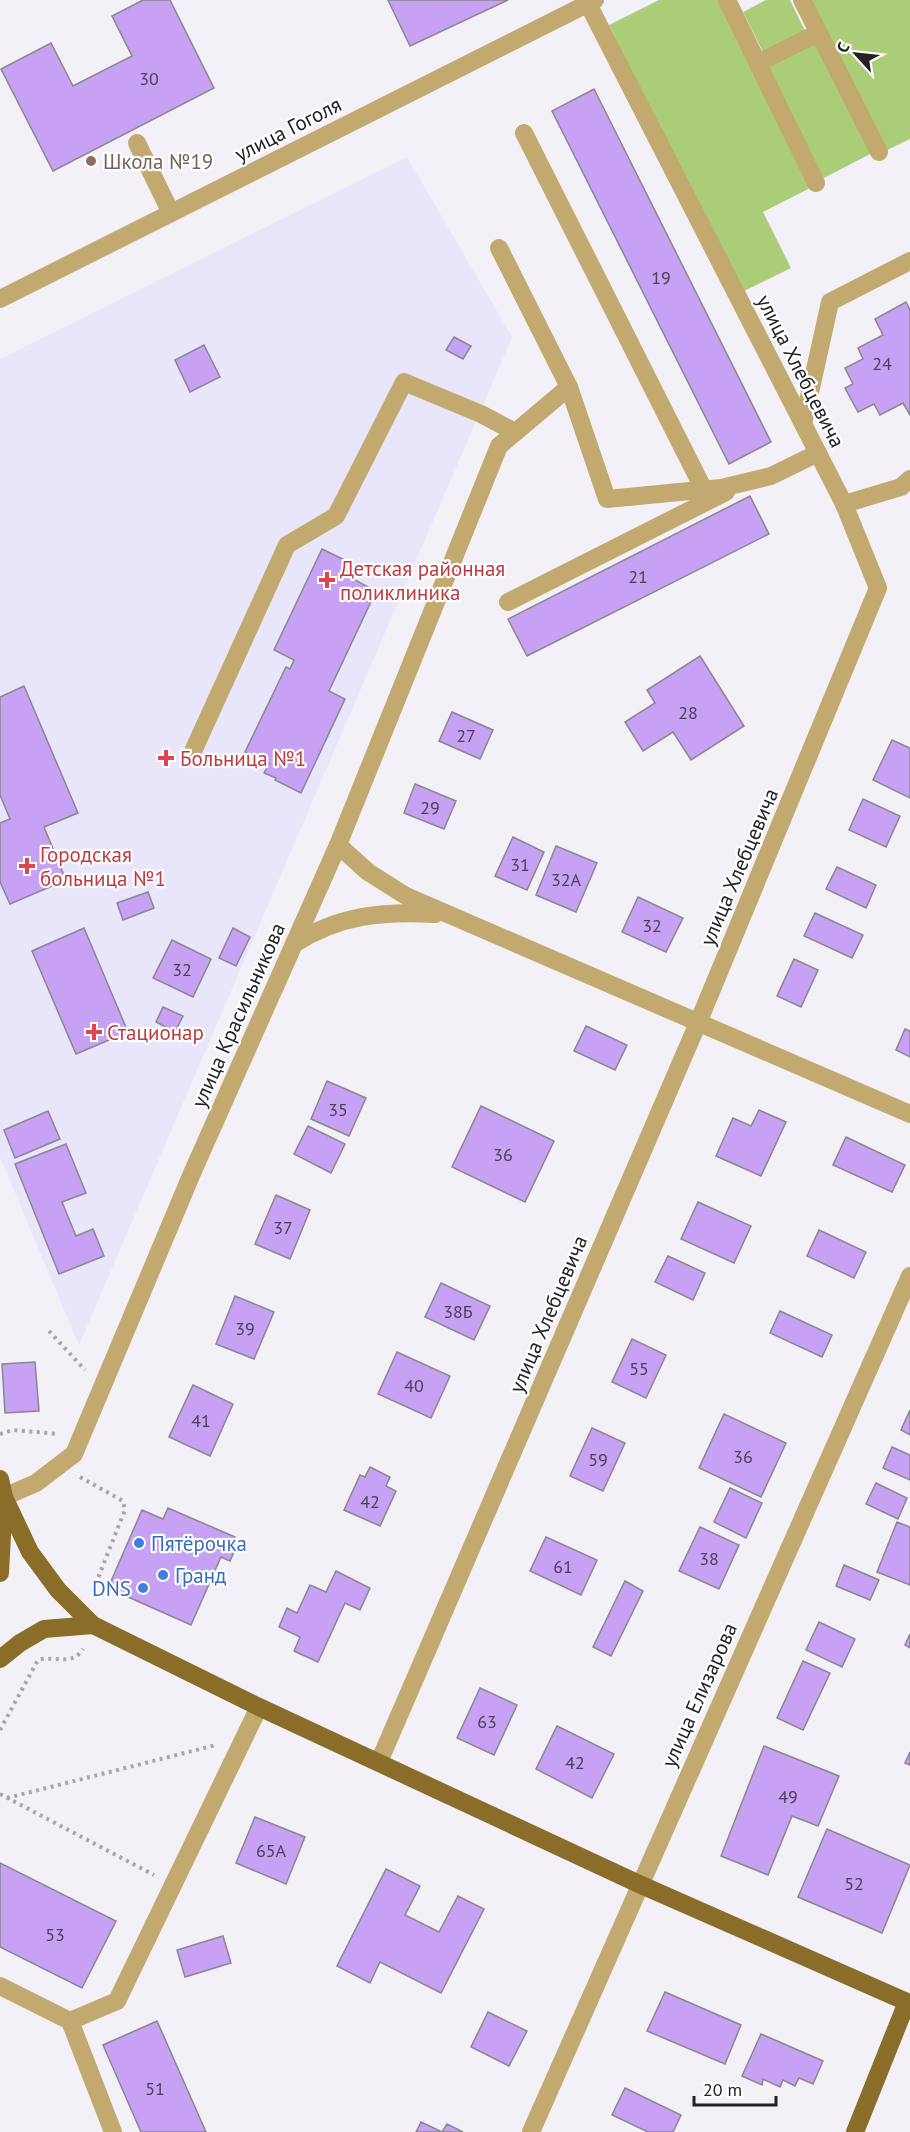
<svg xmlns="http://www.w3.org/2000/svg" width="910" height="2132" font-family="'PT Sans',sans-serif">
<style>
.medical{fill:#e9e5fb}
.green{fill:#accd78}
.building{fill:#c7a1f4;stroke:#8a878d;stroke-width:1.5}
.lines{fill:none;stroke-linecap:round;stroke-linejoin:round}
.path{stroke:#a8a6ac;stroke-width:4;stroke-dasharray:3 4.5;stroke-linecap:butt}
.minor{stroke:#c2a96f;stroke-width:18}
.major{stroke:#896d29;stroke-width:18}
.education-dot{fill:#8d6e63;stroke:#fff;stroke-width:2}
.health-dot{fill:#e0444e;stroke:#fff;stroke-width:2}
.shop-dot{fill:#3f7fe0;stroke:#fff;stroke-width:2}
.labels{text-anchor:middle;dominant-baseline:central;stroke-width:4.5;stroke-linejoin:round;paint-order:stroke}
.number-label{font-size:18px;fill:#4b4157}
.street-label{font-size:21px;fill:#222123;stroke:#fff}
.education-label{font-size:21px;fill:#785e54;stroke:#fff;text-anchor:start}
.health-label{font-size:21px;fill:#be3a42;stroke:#fff;text-anchor:start}
.shop-label{font-size:21px;fill:#366cbe;stroke:#fff;text-anchor:start}
</style>
<rect width="100%" height="100%" fill="#f3f0f8"/>
<path class="medical" d="M407,157L512,337L79,1345L0,1157V359Z"/>
<g class="green">
<path d="M659,0H721L814,186L763,212L791,268L742,292L609,25Z"/>
<path d="M766,0H790L806,33L764,54L743,12Z"/>
<path d="M809,0H910V139L883,152Z"/>
<path d="M819,40L874,152L820,180L764,67Z"/>
</g>
<g class="building">
<path d="M143,0H170L214,88L53,171L1,69L51,43L73,86L132,56L112,16Z"/>
<path d="M388,0H508L410,46Z"/>
<path d="M594,89L771,442L729,464L552,111Z"/>
<path d="M906,302L910,310V415L903,403L880,415L874,404L858,412L845,388L853,384L845,368L863,359L858,348L883,335L875,319Z"/>
<path d="M454,337L471,346L463,359L446,350Z"/>
<path d="M204,345L220,377L190,392L175,360Z"/>
<path d="M750,496L769,534L527,656L508,619Z"/>
<path d="M322,549L347,561L345,565L355,570L351,578L376,591L329,691L345,699L301,793L275,780L276,778L264,773L269,764L245,752L286,667L290,669L294,660L274,650Z"/>
<path d="M700,656L744,726L691,760L673,732L643,751L625,722L655,703L647,690Z"/>
<path d="M24,686L78,813L44,827L66,880L10,904L0,882V823L10,819L0,795V697Z"/>
<path d="M452,712L493,730L480,759L439,741Z"/>
<path d="M892,740L910,748V798L873,780Z"/>
<path d="M415,784L456,801L444,829L404,813Z"/>
<path d="M863,799L900,816L886,847L849,830Z"/>
<path d="M513,837L544,852L527,890L495,876Z"/>
<path d="M556,846L597,863L576,912L536,895Z"/>
<path d="M837,867L876,885L866,908L826,889Z"/>
<path d="M148,892L154,908L123,920L117,903Z"/>
<path d="M638,897L683,918L666,952L622,932Z"/>
<path d="M815,913L863,935L852,958L804,936Z"/>
<path d="M84,928L128,1032L76,1054L32,951Z"/>
<path d="M233,928L250,937L236,966L219,958Z"/>
<path d="M172,940L211,959L193,997L153,978Z"/>
<path d="M794,959L818,970L801,1007L777,996Z"/>
<path d="M163,1007L183,1016L175,1032L156,1022Z"/>
<path d="M586,1026L627,1045L615,1070L574,1051Z"/>
<path d="M905,1029L910,1031V1057L896,1050Z"/>
<path d="M327,1081L366,1098L349,1136L311,1119Z"/>
<path d="M481,1106L554,1141L525,1202L452,1167Z"/>
<path d="M759,1110L786,1122L761,1176L716,1156L733,1118L751,1126Z"/>
<path d="M48,1111L60,1139L15,1158L4,1130Z"/>
<path d="M308,1126L345,1144L331,1173L294,1154Z"/>
<path d="M846,1137L905,1165L892,1192L833,1165Z"/>
<path d="M66,1144L86,1193L62,1202L76,1236L93,1229L104,1256L59,1274L15,1164Z"/>
<path d="M276,1195L310,1210L290,1259L255,1244Z"/>
<path d="M698,1202L751,1226L734,1263L681,1239Z"/>
<path d="M819,1230L866,1252L854,1278L807,1256Z"/>
<path d="M668,1256L705,1273L693,1300L655,1282Z"/>
<path d="M441,1283L490,1306L474,1340L425,1317Z"/>
<path d="M235,1296L274,1312L254,1359L216,1344Z"/>
<path d="M780,1311L832,1335L822,1357L770,1333Z"/>
<path d="M632,1339L666,1355L646,1398L612,1382Z"/>
<path d="M397,1352L450,1376L431,1418L378,1394Z"/>
<path d="M35,1362L39,1411L5,1413L2,1364Z"/>
<path d="M193,1385L233,1404L210,1456L169,1437Z"/>
<path d="M910,1410V1435L901,1430Z"/>
<path d="M724,1414L786,1443L761,1497L699,1468Z"/>
<path d="M592,1428L625,1443L603,1491L570,1476Z"/>
<path d="M892,1447L910,1455V1480L883,1468Z"/>
<path d="M370,1467L390,1477L386,1486L396,1491L380,1526L344,1510L360,1475L365,1477Z"/>
<path d="M876,1483L907,1498L898,1519L866,1504Z"/>
<path d="M730,1488L762,1503L746,1538L714,1522Z"/>
<path d="M168,1508L235,1537L230,1549L235,1550L230,1561L221,1557L191,1625L108,1588L142,1510L163,1519Z"/>
<path d="M897,1522L910,1527V1585L877,1572Z"/>
<path d="M700,1527L739,1545L719,1589L679,1571Z"/>
<path d="M546,1537L597,1560L581,1595L530,1571Z"/>
<path d="M844,1565L879,1580L870,1600L836,1586Z"/>
<path d="M336,1571L370,1588L360,1610L345,1603L318,1662L294,1651L300,1637L279,1627L287,1608L297,1613L310,1585L326,1592Z"/>
<path d="M625,1581L643,1591L611,1656L593,1647Z"/>
<path d="M819,1622L855,1639L842,1667L806,1650Z"/>
<path d="M910,1634V1648L905,1645Z"/>
<path d="M803,1661L830,1673L803,1730L777,1718Z"/>
<path d="M480,1688L517,1705L494,1755L457,1738Z"/>
<path d="M557,1726L614,1754L592,1798L536,1769Z"/>
<path d="M764,1746L839,1776L818,1826L792,1816L768,1875L721,1856Z"/>
<path d="M910,1752V1765L905,1763Z"/>
<path d="M255,1817L305,1837L286,1884L236,1863Z"/>
<path d="M827,1829L910,1865L882,1933L798,1897Z"/>
<path d="M0,1863L116,1921L82,1988L0,1947Z"/>
<path d="M386,1869L420,1886L405,1915L439,1932L458,1896L484,1909L441,1993L380,1962L370,1983L337,1966Z"/>
<path d="M223,1936L231,1963L185,1977L177,1950Z"/>
<path d="M665,1992L741,2025L725,2064L647,2031Z"/>
<path d="M488,2012L527,2031L509,2066L471,2047Z"/>
<path d="M157,2021L206,2132H141L103,2045Z"/>
<path d="M761,2034L823,2061L813,2084L799,2078L795,2086L783,2080L780,2087L763,2079L762,2085L742,2076Z"/>
<path d="M625,2088L681,2115L673,2132H648L612,2115Z"/>
<path d="M421,2122L442,2132L447,2124L463,2132H416Z"/>
</g>
<g class="lines">
<g class="path">
<path d="M49,1331L85,1370"/>
<path d="M0,1434L13,1430L58,1434"/>
<path d="M80,1477L123,1501L125,1510L92,1593"/>
<path d="M0,1730L38,1660C54,1655 72,1667 83,1649"/>
<path d="M0,1794L154,1875"/>
<path d="M7,1798L216,1745"/>
</g>
<g class="minor">
<path d="M727,0L816,183"/>
<path d="M802,0L879,152"/>
<path d="M758,63L818,33"/>
<path d="M524,133L704,490"/>
<path d="M137,143L171,213"/>
<path d="M499,248L569,387"/>
<path d="M0,299L595,0"/>
<path d="M803,424L830,302L910,261"/>
<path d="M844,504L901,487L910,479"/>
<path d="M508,602L726,492"/>
<path d="M194,749L287,545L336,516L404,382L481,414L515,432"/>
<path d="M338,845L368,872L406,896L910,1114"/>
<path d="M294,944C339,915 383,911 435,914"/>
<path d="M4,1497L36,1483L74,1454L193,1171L338,845L499,446L569,387L607,499L721,488L771,476L818,453"/>
<path d="M379,1762L698,1023L878,588L844,504L586,0"/>
<path d="M0,1986L70,2021L113,2132"/>
<path d="M70,2021L117,2001L259,1707"/>
<path d="M531,2132L910,1276"/>
</g>
<g class="major">
<path d="M0,1479L4,1497L30,1552L58,1590L93,1625L259,1707L639,1884L907,2002L855,2132"/>
<path d="M0,1573L4,1498"/>
<path d="M0,1659L20,1643L44,1629L93,1625"/>
</g>
</g>
<circle class="education-dot" cx="91" cy="161" r="6"/>
<g class="health-dot">
<path d="M324 571h6v6h6v6h-6v6h-6v-6h-6v-6h6z"/>
<path d="M163 749h6v6h6v6h-6v6h-6v-6h-6v-6h6z"/>
<path d="M24 857h6v6h6v6h-6v6h-6v-6h-6v-6h6z"/>
<path d="M91 1023h6v6h6v6h-6v6h-6v-6h-6v-6h6z"/>
</g>
<g class="shop-dot">
<circle cx="139" cy="1543" r="6"/>
<circle cx="163" cy="1575" r="6"/>
<circle cx="143" cy="1588" r="6"/>
</g>
<g class="labels">
<g class="number-label">
<text x="149" y="78">30</text>
<text x="661" y="277">19</text>
<text x="882" y="363">24</text>
<text x="638" y="576">21</text>
<text x="688" y="712">28</text>
<text x="466" y="735">27</text>
<text x="430" y="807">29</text>
<text x="520" y="864">31</text>
<text x="566" y="879">32А</text>
<text x="652" y="925">32</text>
<text x="182" y="969">32</text>
<text x="338" y="1109">35</text>
<text x="503" y="1154">36</text>
<text x="283" y="1227">37</text>
<text x="458" y="1311">38Б</text>
<text x="245" y="1328">39</text>
<text x="639" y="1368">55</text>
<text x="414" y="1385">40</text>
<text x="201" y="1420">41</text>
<text x="743" y="1456">36</text>
<text x="598" y="1459">59</text>
<text x="370" y="1501">42</text>
<text x="709" y="1558">38</text>
<text x="563" y="1566">61</text>
<text x="487" y="1721">63</text>
<text x="575" y="1762">42</text>
<text x="788" y="1796">49</text>
<text x="271" y="1850">65А</text>
<text x="854" y="1883">52</text>
<text x="55" y="1934">53</text>
<text x="155" y="2088">51</text>
</g>
<g class="street-label">
<text transform="translate(288 129) rotate(-27)">улица Гоголя</text>
<text transform="translate(801 371) rotate(63)">улица Хлебцевича</text>
<text transform="translate(739 867) rotate(-67)">улица Хлебцевича</text>
<text transform="translate(238 1015) rotate(-66)">улица Красильникова</text>
<text transform="translate(548 1314) rotate(-67)">улица Хлебцевича</text>
<text transform="translate(699 1695) rotate(-66)">улица Елизарова</text>
</g>
<g class="education-label">
<text x="103" y="161">Школа №19</text>
</g>
<g class="health-label">
<text x="340" y="568">Детская районная<tspan x="340" dy="24">поликлиника</tspan></text>
<text x="180" y="758">Больница №1</text>
<text x="40" y="854">Городская<tspan x="40" dy="24">больница №1</tspan></text>
<text x="107" y="1032">Стационар</text>
</g>
<g class="shop-label">
<text x="151" y="1543">Пятёрочка</text>
<text x="175" y="1575">Гранд</text>
<text x="131" y="1588" text-anchor="end">DNS</text>
</g>
</g>
<g transform="translate(856 54) rotate(297)" stroke="#ffffff" stroke-width="4.5" paint-order="stroke">
<path d="M0-4.5L10 22L0 15L-10 22Z" fill="#222123"/>
<text y="-9" font-size="16" font-weight="bold" text-anchor="middle" fill="#222123">С</text>
</g>
<path d="M694 2096v9h82v-9" fill="none" stroke="#222123" stroke-width="3"/>
<text x="703" y="2096" font-size="18" fill="#222123" stroke="#ffffff" stroke-width="4.5" paint-order="stroke">20 m</text>
</svg>
